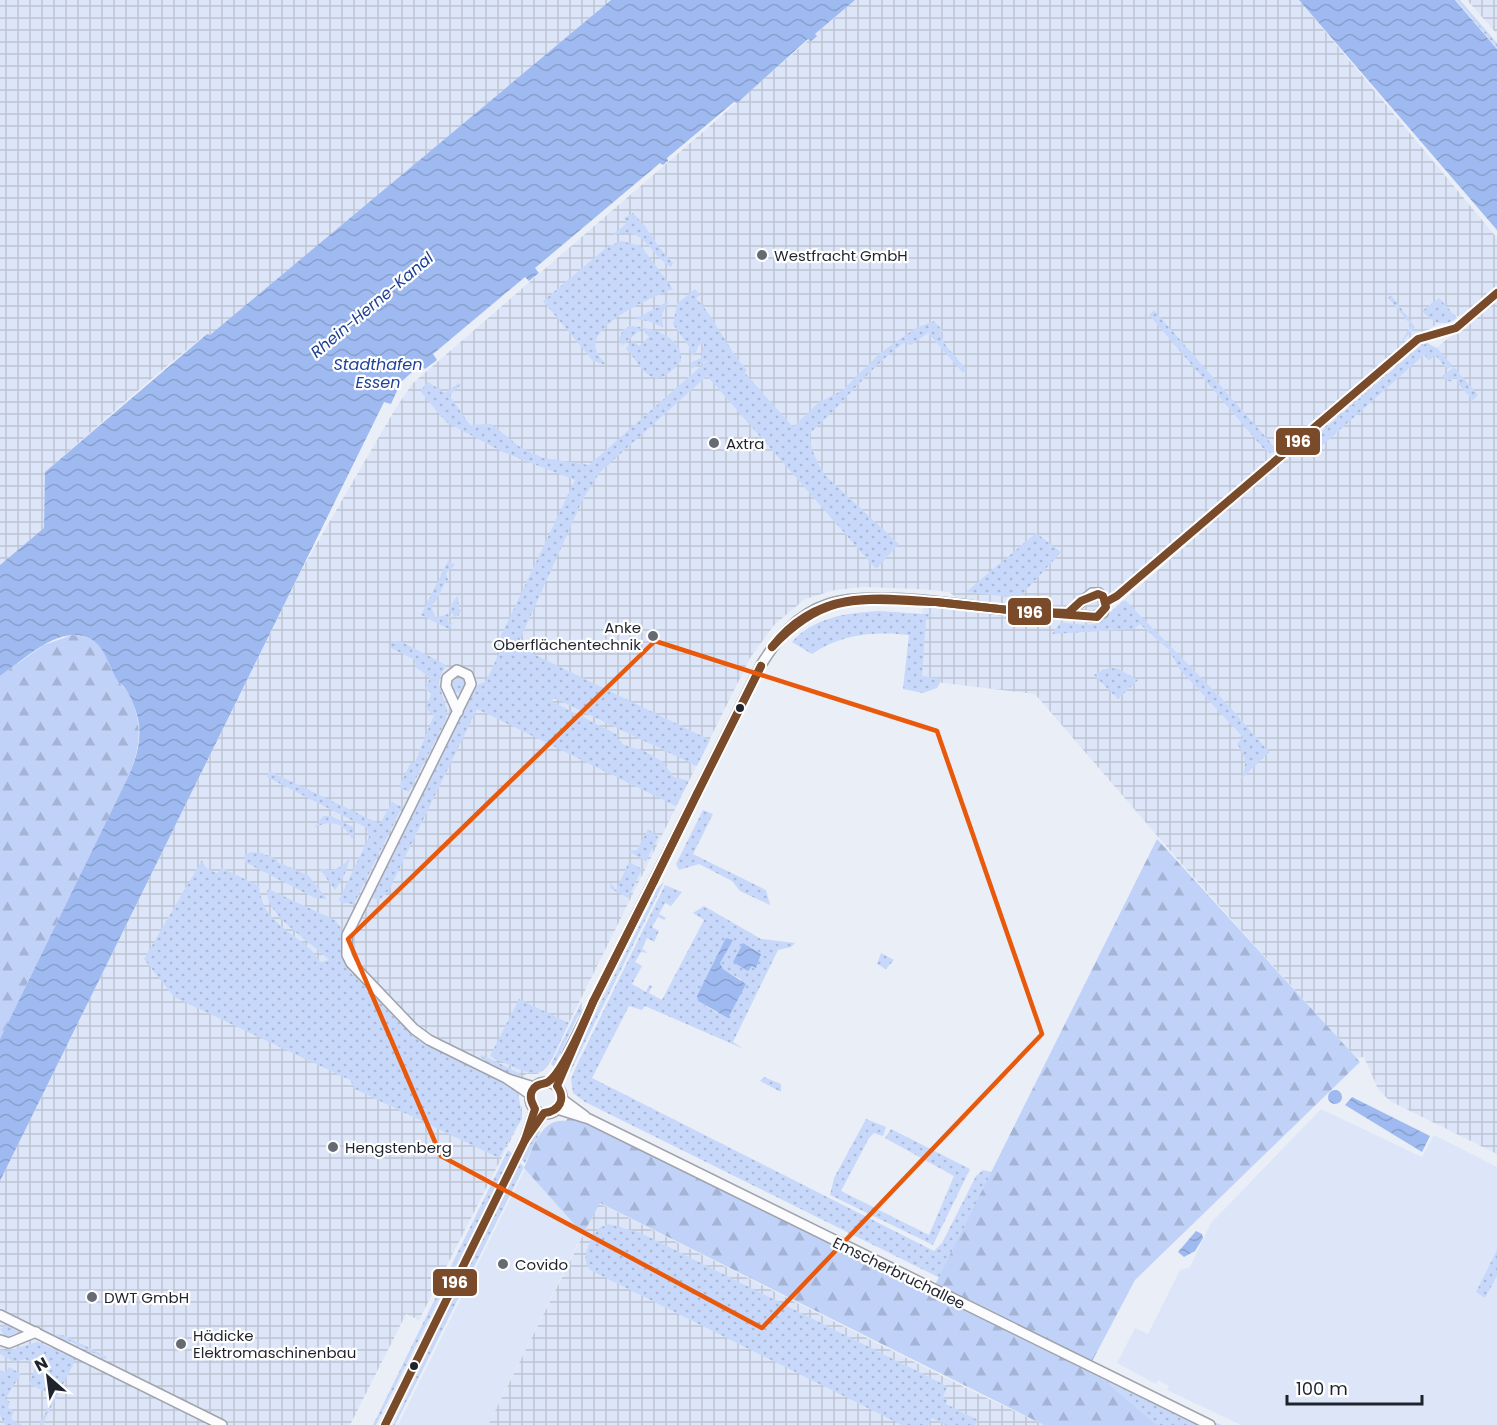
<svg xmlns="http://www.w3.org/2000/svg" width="1497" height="1425" font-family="Poppins,sans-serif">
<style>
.built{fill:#dde6f8}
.industrial{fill:url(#industrial-grid)}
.grass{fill:url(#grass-dots);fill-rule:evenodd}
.forest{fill:url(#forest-firs)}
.water{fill:url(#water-waves)}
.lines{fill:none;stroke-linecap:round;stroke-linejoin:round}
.minor-casing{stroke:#9fa3ab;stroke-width:12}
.minor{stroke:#fcfcfe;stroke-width:9}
.bus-1-casing{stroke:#fff;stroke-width:12}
.bus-1{stroke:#7a4b2a;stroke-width:8}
.marked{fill:none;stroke:#e8590c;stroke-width:4.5;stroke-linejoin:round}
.poi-dot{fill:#666a73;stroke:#fff;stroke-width:2}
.bus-dot{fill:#1f232c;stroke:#fff;stroke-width:2}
.labels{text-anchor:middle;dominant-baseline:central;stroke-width:4.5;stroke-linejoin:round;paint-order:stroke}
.poi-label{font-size:15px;fill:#1f232c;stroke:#fff;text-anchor:start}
.street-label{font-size:15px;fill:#1f232c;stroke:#fff}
.water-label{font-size:16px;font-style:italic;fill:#1e4096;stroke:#fff}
.line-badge{stroke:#fff;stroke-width:2}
.badge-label{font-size:16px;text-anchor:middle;font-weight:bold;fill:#fff}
</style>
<defs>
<pattern id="industrial-grid" width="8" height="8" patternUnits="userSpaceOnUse" patternTransform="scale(1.5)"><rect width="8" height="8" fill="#dde6f8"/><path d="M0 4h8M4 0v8" fill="none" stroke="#bdc5d5"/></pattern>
<pattern id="grass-dots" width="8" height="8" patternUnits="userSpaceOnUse" patternTransform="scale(1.5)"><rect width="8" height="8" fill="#c7d8fa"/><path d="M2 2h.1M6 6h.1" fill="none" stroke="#aab9d6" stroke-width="1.8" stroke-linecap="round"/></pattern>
<pattern id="forest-firs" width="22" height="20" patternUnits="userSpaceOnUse" patternTransform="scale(1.5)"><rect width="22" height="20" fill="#c0d2f8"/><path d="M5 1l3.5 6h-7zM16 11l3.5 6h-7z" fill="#a5b4d5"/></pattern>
<pattern id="water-waves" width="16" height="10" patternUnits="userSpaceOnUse" patternTransform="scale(1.5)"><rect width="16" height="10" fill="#9fbaf0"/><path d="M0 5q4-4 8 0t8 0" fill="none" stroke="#88a0ce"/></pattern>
</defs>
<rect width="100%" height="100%" fill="#eaeef7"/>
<g class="built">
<path d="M1321,1109L1422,1157L1434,1135L1497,1167V1425H1241L1167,1390L1169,1386L1158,1380L1156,1384L1117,1363L1135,1328L1148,1334L1180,1270L1190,1267L1211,1223Z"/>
<path d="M525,1169L583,1234L574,1251L488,1425H398Z"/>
</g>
<g class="industrial">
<path d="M0,0H611L210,336L206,334L151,379L45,472L44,528L0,565Z"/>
<path d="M855,0H1299L1497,238V285L1463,314L1434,326L1117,596L1104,602L1097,614L1043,611L960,600L949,592L920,589L862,587L835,590L805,599L775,624L750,658L547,1067L538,1074H526L517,1096L522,1108V1118L419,1320L406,1314L350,1425H0V1181L302,569L394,411L412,384Z"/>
<path d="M1467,0H1497V34Z"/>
<path d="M1497,298V1154L1390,1101L1378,1089L1364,1057L1356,1058L1179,861L1035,694L919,680L923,603L1057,616L1063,620H1101L1392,365L1425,340L1435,349Z"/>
<path d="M599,1203L974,1392L1044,1425H488Z"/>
</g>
<g class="grass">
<path d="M1456,0H1460L1497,43V48Z"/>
<path d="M633,213C649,228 657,248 673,263L671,267C647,253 644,223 611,236L627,223L624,218Z"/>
<path d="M621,241L641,246L673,289C654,296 603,319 596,340C593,350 600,357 606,365L593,361L543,301L607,247Z"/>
<path d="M695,289L700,295L696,298C716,319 726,347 747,370L745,373L793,427L818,403L843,390L880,353L916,328L934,321L943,331L940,334L946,346L966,369L963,373L928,333L911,345L905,342C870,367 844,403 811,432C807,445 818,464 826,476L899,544L876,569L707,376L600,472L583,499L517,646L710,740L697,766L554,698L551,701L618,735L617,738L624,745L644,751L662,761L674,777L689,781L676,806L477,709L388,892L379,900L372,898L477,685L486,681L504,643L499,640L575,480L503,452L446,422L420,391L428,382L445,393L459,383L461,385L449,395L470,425L491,424L520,447L543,458L589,465L708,360L690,369L692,362L701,358L704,344L699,345L695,354L691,355L689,347L673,324L677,304Z"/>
<path d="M1391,295L1415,327L1400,344L1411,325L1388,298Z"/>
<path d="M1439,298L1457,318C1444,328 1433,323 1422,311Z"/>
<path d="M669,301L662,314L663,327L648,321L635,319Z"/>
<path d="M1154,310L1160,317L1278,451L1270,453L1263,448L1149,315Z"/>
<path d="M630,326C651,327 683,336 681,361C653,393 647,374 626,348L634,341L639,346L649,337L642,328L623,345L619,340L622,331Z"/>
<path d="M1427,343L1437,348L1452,365L1447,369L1435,355L1429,361L1424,355L1308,458L1301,449L1419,347Z"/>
<path d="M1454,367L1478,395L1468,405L1472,399L1459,385L1457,378H1453L1451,382L1442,377Z"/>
<path d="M1036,533L1061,552L1019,598L966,592Z"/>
<path d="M448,561L455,565L446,573L448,580C440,588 440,600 431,605L435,618L448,614L451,617L448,620L449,624L453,623L449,629L421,615Z"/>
<path d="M458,595L459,609H462L458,616L454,617L449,608Z"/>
<path d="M1125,600L1230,707L1269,752L1240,780C1248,766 1246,756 1237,744L1243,737L1180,670L1169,650L1140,624L1134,629L1052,634L1061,622C1105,629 1095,623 1125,600Z"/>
<path d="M879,611L939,615H932L926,620L922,676L942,679L937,688L923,693L903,689L909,635C875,631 840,634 812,654L792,642C814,617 847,613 879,611Z"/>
<path d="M391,641L402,642L446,665L438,681L447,710L446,720L409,792L399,787L410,764L415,762L434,715L426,710L431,693L425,689L430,678L416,667L415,660L391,648Z"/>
<path d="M1117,668L1138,680L1118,699L1094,675L1104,669Z"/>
<circle cx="459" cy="686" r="7"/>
<path d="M269,771L380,824L392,802L402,807L354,904L342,903L339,900L369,837L367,828L267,777Z"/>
<path d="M703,810L713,814L693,854L766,890L770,905L740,891L732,881L699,864L679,870L676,864Z"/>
<path d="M323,816H331L353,827L354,834L352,839C345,823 329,819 314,828Z"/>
<path d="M648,829L658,837L646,861L628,851L637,850Z"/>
<path d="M250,852L262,853L278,860L277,862L308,875L327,899L315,898L245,862L244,856Z"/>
<path d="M351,856L344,876L335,890L319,868C333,873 343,868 351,856Z"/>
<path d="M202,860L206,868L217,873L222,868L259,886C262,919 286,928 309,948C314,952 316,958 321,962L329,960C314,944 260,911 268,889L335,920L341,928L342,957L351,973L415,1038L518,1091L522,1118L499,1158L355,1089L350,1080L174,997L144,959Z"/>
<path d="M629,862L642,869L628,898L610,888L611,883L616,890Z"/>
<path d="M664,882L571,1071L566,1072L655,894L653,892Z"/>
<path d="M665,885L682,892L671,906L665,903L659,914L666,918L664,920L658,917L652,927L659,931L654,942L647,938L642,949L648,953L641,952L635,962L642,966L632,984L646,992L649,985L652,986L649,993L662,1000L704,920L693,913L704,906L761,939L795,943L791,947L778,950L733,1042L744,1049L645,1006L642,1010L629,1006L592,1078L934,1251L942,1243L976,1176L983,1170L992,1172L940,1278L585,1102L573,1093L571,1079L575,1069ZM732,940L720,963L723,969L742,980L717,1013L698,1001L697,996Z"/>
<path d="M881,953L894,960L886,969L877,964Z"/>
<path d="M519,999L569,1023C542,1079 549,1085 490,1056Z"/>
<path d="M582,1001V1014L578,1016L554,1067L551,1064Z"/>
<path d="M482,1055L519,1073L522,1079C506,1073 495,1065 480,1057Z"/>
<path d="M764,1077L781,1084V1092L760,1081Z"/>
<path d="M866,1119L886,1127L883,1136L874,1133L869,1138L841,1191L929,1235L954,1176L885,1138L891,1129L970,1169L933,1245L830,1195L834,1178Z"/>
<path d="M538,1129L540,1132L525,1163L521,1159Z"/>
<path d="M508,1150L512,1154L376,1425H373Z"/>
<path d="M519,1162L524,1167L395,1425H393Z"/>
<path d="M609,1224L641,1233L943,1384L947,1387L943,1397L947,1400L946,1404L978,1420L975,1425H946L932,1418L928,1425H902L590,1270C579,1257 591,1240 599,1228Z"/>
<path d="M1497,1250V1276L1485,1298L1476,1292Z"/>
<path d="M8,1324L18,1332L6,1337L0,1329Z"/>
<path d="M55,1334L66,1336L107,1357L106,1359L67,1340L66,1342Z"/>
<path d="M37,1342L76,1359L42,1425H39L54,1396L29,1384L36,1365L25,1359L14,1362L0,1354V1350L8,1351Z"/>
<path d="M9,1367L21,1374L5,1399L10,1402L8,1408L14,1411L11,1419L21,1425H5L0,1415V1370L5,1373Z"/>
<path d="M1089,1367L1221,1425H1157Z"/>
</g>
<g class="forest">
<path d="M72,635C106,637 105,655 117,680C120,685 126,688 129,694C143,722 141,747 129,775L0,1039V676L44,645Z"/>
<path d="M1157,839L1360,1062L1135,1280L1089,1367L1157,1425H1044L600,1203L583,1234L524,1168C533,1149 540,1118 566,1121L569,1116L932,1291Z"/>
</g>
<g class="water">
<path d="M611,0H855L815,34L817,36L811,41L808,39L737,103L734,102L667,158L668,161L663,165L660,163L535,268L539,273L529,281L525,277L433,354L437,360L425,369L420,365L401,382L391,404L384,402L0,1181V1039L129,775C136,759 141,743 139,725C138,714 131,695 124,687C121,683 119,684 117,680C106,660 103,634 72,635C46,637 21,662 0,676V565L44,528L45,472L207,334L210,335Z"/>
<path d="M1299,0H1455L1497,49V230Z"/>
<path d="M726,938L733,940L720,963L723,969L746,984L728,1018L698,1001L697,996Z"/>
<path d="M743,943L761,954L756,968L752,966L748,971L733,962Z"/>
<circle cx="1335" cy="1097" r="7"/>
<path d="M1352,1097L1430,1136L1422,1152L1345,1105Z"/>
<path d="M1196,1231L1202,1234L1203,1238L1195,1251L1184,1257L1178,1252Z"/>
</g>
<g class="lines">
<defs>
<g id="minor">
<path d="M458,712L446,686L447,678L457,670L468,675L471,684L347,935V955L351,963L414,1029L429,1040L506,1078L531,1095"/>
<path d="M508,1079L534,1087"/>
<circle cx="546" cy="1098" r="16"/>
<path d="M557,1086L567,1055L761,665C777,639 797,614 828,604C873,589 966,606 1015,611C1041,613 1067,613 1093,617L1103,613L1106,602L1099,593H1092L1068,613"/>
<path d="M562,1099L585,1116"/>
<path d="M557,1109L589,1119L1210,1425"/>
<path d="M528,1136L544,1113"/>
<path d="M0,1315L222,1425"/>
<path d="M0,1340L9,1343L36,1332"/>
<path d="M385,1425L525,1140L535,1109"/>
</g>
</defs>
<use href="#minor" class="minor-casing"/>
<use href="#minor" class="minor"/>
<defs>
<g id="bus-1">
<path d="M1098,594L1103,596L1106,607L1097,617L1018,611L1068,613L1081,601Z"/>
<path d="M936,602L1018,611"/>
<path d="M936,602L1018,611"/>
<path d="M1106,602L1117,596L1418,339L1456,328L1497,293"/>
<path d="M772,647C815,591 872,596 936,602"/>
<path d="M772,647C827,589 862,600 936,602"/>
<path d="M697,794L761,666"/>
<path d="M697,794L761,666"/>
<path d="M654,881L697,794"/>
<path d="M654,881L697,794"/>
<path d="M593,1002L654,881"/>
<path d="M593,1002L654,881"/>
<path d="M525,1140L535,1109C532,1103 529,1097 532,1091C536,1083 543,1085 548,1082C563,1072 585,1020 593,1002"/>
<path d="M525,1140L544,1113C560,1111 566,1099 557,1086L593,1002"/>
<path d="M385,1425L525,1140"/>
</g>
</defs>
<use href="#bus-1" class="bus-1-casing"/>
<use href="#bus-1" class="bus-1"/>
</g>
<path class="marked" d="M655,641L937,731L1042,1034L762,1328L441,1156L348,939Z"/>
<g class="poi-dot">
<circle cx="762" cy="255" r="6"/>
<circle cx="714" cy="443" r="6"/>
<circle cx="653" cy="636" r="6"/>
<circle cx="333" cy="1147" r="6"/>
<circle cx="503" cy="1264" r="6"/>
<circle cx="92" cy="1297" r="6"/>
<circle cx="181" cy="1344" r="6"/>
</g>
<g class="bus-dot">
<circle cx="740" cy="708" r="5"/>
<circle cx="414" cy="1366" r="5"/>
</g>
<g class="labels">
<g class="poi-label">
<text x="774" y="255">Westfracht GmbH</text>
<text x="726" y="443">Axtra</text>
<text x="641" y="627" text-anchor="end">Anke<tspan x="641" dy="17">Oberflächentechnik</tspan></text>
<text x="345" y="1147">Hengstenberg</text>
<text x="515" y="1264">Covido</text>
<text x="104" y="1297">DWT GmbH</text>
<text x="193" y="1335">Hädicke<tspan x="193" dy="17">Elektromaschinenbau</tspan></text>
</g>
<g class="street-label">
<text transform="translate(899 1273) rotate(26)">Emscherbruchallee</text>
</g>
<g class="water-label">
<text transform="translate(372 305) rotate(-40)">Rhein-Herne-Kanal</text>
<text x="378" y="364">Stadthafen<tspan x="378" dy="18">Essen</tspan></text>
</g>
</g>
<g class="line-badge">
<rect x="1275" y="427" width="46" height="29" rx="6" fill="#7a4b2a"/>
<rect x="1007" y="597" width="45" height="29" rx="6" fill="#7a4b2a"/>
<rect x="432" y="1268" width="46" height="29" rx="6" fill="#7a4b2a"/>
</g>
<g class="badge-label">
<text x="1298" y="447">196</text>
<text x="1030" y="618">196</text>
<text x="455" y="1288">196</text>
</g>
<g transform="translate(48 1377) rotate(332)" stroke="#ffffff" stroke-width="4.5" paint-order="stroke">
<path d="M0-4.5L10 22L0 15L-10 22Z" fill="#1f232c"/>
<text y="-9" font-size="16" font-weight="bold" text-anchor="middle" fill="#1f232c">N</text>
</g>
<path d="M1287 1395v9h135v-9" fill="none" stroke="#1f232c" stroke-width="3"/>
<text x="1296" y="1395" font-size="18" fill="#1f232c" stroke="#ffffff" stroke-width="4.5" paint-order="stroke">100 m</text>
</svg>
